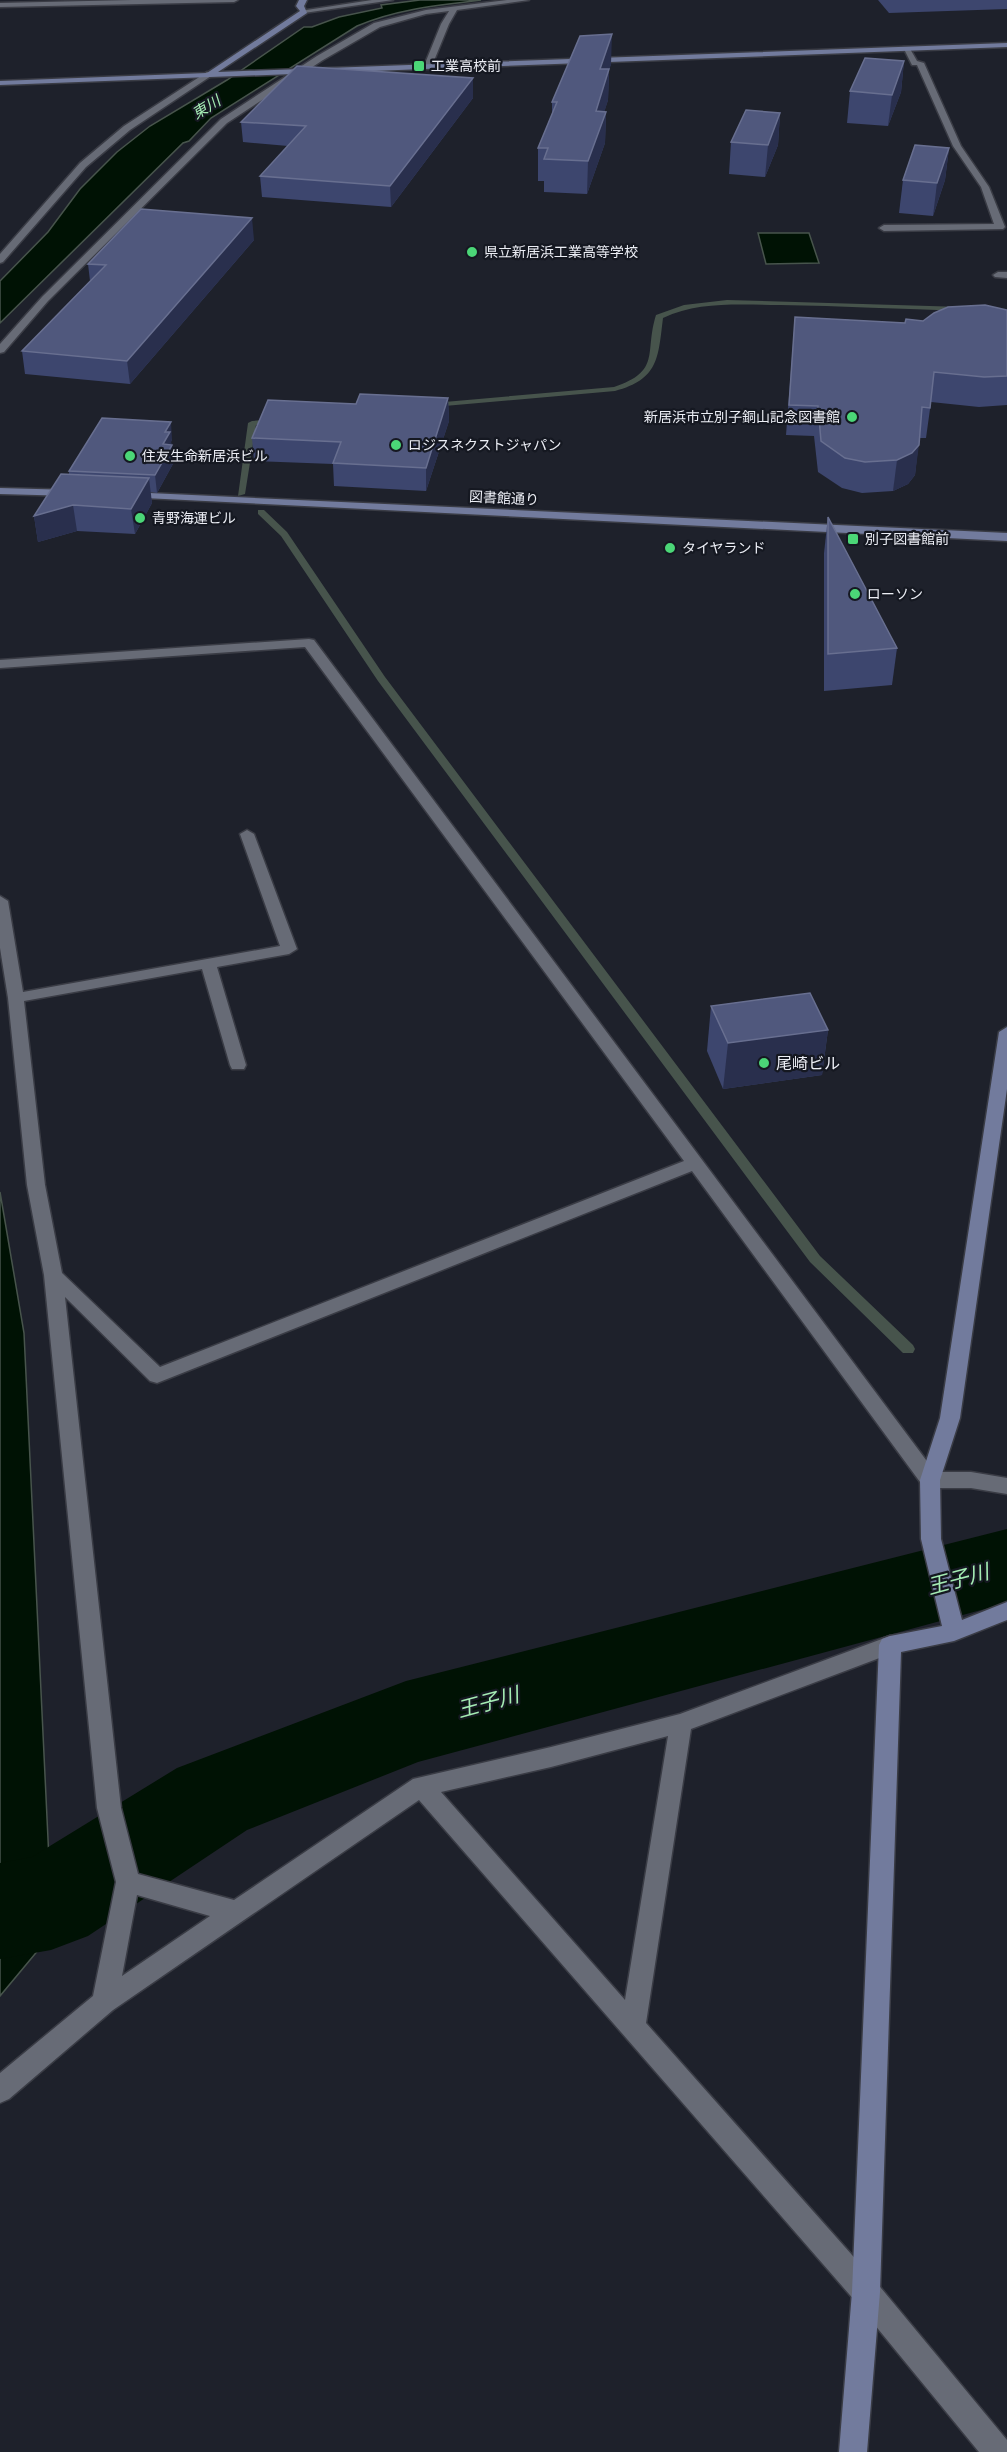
<svg xmlns="http://www.w3.org/2000/svg" width="1007" height="2452" font-family="Poppins,'Noto Sans JP',sans-serif">
<style>
.water{fill:#001204;stroke:#47544c;stroke-width:1.5}
.lines{fill:none;stroke-linecap:round;stroke-linejoin:round}
.stream{fill:#47544c;fill-rule:evenodd}
.river{fill:#001204;fill-rule:evenodd}
.street-casing{stroke:#3a3c45;stroke-width:3}
.secondary-casing{stroke:#3a3c45;stroke-width:3}
.street{fill:#676b76;fill-rule:evenodd}
.secondary{fill:#727b9d;fill-rule:evenodd}
.wall{fill:#3d466e}
.shaded-wall{fill:#292f4d}
.building{fill:#50587d;stroke:#686f90;stroke-width:1.5}
.poi-dot{fill:#4bd677;stroke:#151821;stroke-width:2}
.labels{text-anchor:middle;dominant-baseline:central;stroke-width:4.5;stroke-linejoin:round;paint-order:stroke}
.far-poi-label{font-size:14px;fill:#eceef5;stroke:#151821;text-anchor:start}
.far-street-label{font-size:14px;fill:#eceef5;stroke:#151821}
.far-water-label{font-size:15px;font-style:italic;fill:#a5ecb4;stroke:#151821}
.poi-label{font-size:16px;fill:#eceef5;stroke:#151821;text-anchor:start}
.near-water-label{font-size:21px;font-style:italic;fill:#a5ecb4;stroke:#151821}
</style>
<rect width="100%" height="100%" fill="#1e212b"/>
<g class="water">
<path d="M420,0H481C439,5 396,9 357,26L211,118L189,141L183,143L0,323V281L48,232L80,189L117,152L150,126L227,80L304,27H312L339,17L382,8L381,5Z"/>
<path d="M758,233H809L819,263L766,264Z"/>
<path d="M0,1192L24,1333L51,1902L50,1936L0,1996Z"/>
</g>
<g class="lines">
<g class="stream">
<path d="M727,300L963,307L967,309L963,311C902,309 841,306 780,305C740,305 699,301 663,318C658,358 659,379 615,391L433,407L429,405L433,403L614,387C662,371 644,353 656,315L684,305Z"/>
<path d="M276,419H279V423L256,425L245,494L238,496L248,423L252,421Z"/>
<path d="M258,510H264L287,532L385,677L820,1256L913,1345L915,1349L913,1353H903L810,1262L378,681L281,536L258,514Z"/>
</g>
<path class="river" d="M1007,1529V1603L418,1762L247,1830L88,1936L51,1950L0,1959V1863L32,1857L177,1768L406,1681Z"/>
<defs>
<g id="street">
<path d="M132,0H238L234,2L0,7V3Z"/>
<path d="M372,0H393L304,13L300,11Z"/>
<path d="M507,0H529L457,10L449,24L431,68L424,66L441,24L449,11L426,14L380,27L323,60L227,123L48,301L4,352L0,353V344L42,297L221,119L317,56L374,23L426,10Z"/>
<path d="M903,47H909L917,61L924,63L961,146L989,187L1005,227L1003,229L884,231L879,228L884,225L994,224L981,187L953,146L917,65H912Z"/>
<path d="M207,72L214,74L130,130L86,167L3,262L0,263V254L80,163L124,126Z"/>
<path d="M998,272H1007V278L995,277L993,275Z"/>
<path d="M309,639L314,640L935,1472H971L1007,1478V1494L971,1488H930L923,1486L692,1171L157,1383L150,1381L65,1297L121,1808L138,1874L234,1900L413,1779L551,1747L680,1714L890,1636L898,1639L901,1645L898,1651L691,1729L646,2023L876,2282L1007,2440V2452H979L856,2302L419,1800L113,2010L9,2099L0,2103V2073L93,1996L116,1882L97,1808L44,1275L27,1185L8,998L0,948V896L8,901L23,992L280,946L240,834L247,830L254,834L297,949L289,954L217,967L246,1065L244,1069H232L230,1065L202,969L24,1001L45,1185L62,1273L160,1367L684,1161L305,647L0,668V660ZM668,1736L625,2000L441,1792L551,1767ZM137,1895L210,1916L122,1976Z"/>
</g>
<g id="secondary">
<path d="M299,0H307L304,6L307,13L218,72L1007,43V47L0,85V81L207,73L300,11L296,6Z"/>
<path d="M0,488L73,490L79,493L73,496L0,494Z"/>
<path d="M128,492L1007,533V541L124,497L122,495Z"/>
<path d="M1007,1027V1089L960,1418L940,1480L941,1539L962,1620L1007,1602V1620L954,1641L901,1652L880,2292L867,2452H839L852,2292L879,1645L882,1639L890,1636L942,1626L921,1539L920,1480L940,1418L999,1032Z"/>
</g>
</defs>
<use href="#street" class="street-casing"/>
<use href="#secondary" class="secondary-casing"/>
<use href="#street" class="street"/>
<use href="#secondary" class="secondary"/>
</g>
<g class="wall">
<path d="M878,0H1007V9L889,13Z"/>
<path d="M904,61L901,92L888,126L847,123L850,91Z"/>
<path d="M611,64L609,70L608,100L604,112H606L605,143L587,194L544,192V181H538V148L552,114V102Z"/>
<path d="M473,78V98L391,207L262,197L260,176L288,146L243,142L241,122Z"/>
<path d="M780,113L778,145L765,177L729,174L731,142Z"/>
<path d="M949,148L945,180L933,216L899,213L903,180Z"/>
<path d="M254,240L130,384L25,374L22,351L90,281L88,264Z"/>
<path d="M1007,310V405L979,407L931,402L926,438H919L915,475L908,484L893,491L862,493L842,488L818,472L814,436L786,435L795,317L905,323Z"/>
<path d="M448,398L449,421L426,491L334,486L333,464L254,461L252,438L356,404Z"/>
<path d="M172,439L171,442L174,462L157,493L150,492L152,503L135,534L77,531L38,542L34,516L69,474V471Z"/>
<path d="M828,517L897,648L892,685L824,691V553Z"/>
<path d="M711,1006L828,1030L822,1075L723,1089L707,1051Z"/>
</g>
<g class="shaded-wall">
<path d="M612,34L611,64L609,70L608,100L595,142L606,112L605,143L587,194L588,161L596,111L600,69Z"/>
<path d="M904,61L901,92L888,126L892,95Z"/>
<path d="M473,78V98L391,207L390,186Z"/>
<path d="M780,113L778,145L765,177L768,145Z"/>
<path d="M949,148L945,180L933,216L937,183Z"/>
<path d="M252,218L254,240L130,384L127,361Z"/>
<path d="M448,398L449,421L426,491V468Z"/>
<path d="M171,422L172,439L171,442L172,446V445L174,462L157,493L155,475L163,444L165,432Z"/>
<path d="M919,445L915,475L908,484L893,491L897,460Z"/>
<path d="M149,478L152,503L135,534L131,509Z"/>
<path d="M73,505L77,531L38,542L34,516Z"/>
<path d="M828,1030L822,1075L723,1089L728,1043Z"/>
</g>
<g class="building">
<path d="M612,34L600,69H609L596,111L606,112L588,161L544,159L548,148H538L557,102H552L580,36Z"/>
<path d="M865,58L904,61L892,95L850,91Z"/>
<path d="M297,66L473,78L390,186L260,176L306,126L241,122Z"/>
<path d="M746,110L780,113L768,145L731,142Z"/>
<path d="M915,145L949,148L937,183L903,180Z"/>
<path d="M141,209L252,218L127,361L22,351L106,265L88,264Z"/>
<path d="M985,305L1007,310V376L984,377L934,372L930,408L922,407L919,445L912,453L897,460L865,462L845,458L821,441L818,406L789,405L795,317L905,323L906,319L923,321L934,313L948,307Z"/>
<path d="M360,394L448,398L426,468L333,463L341,442L252,438L268,400L356,404Z"/>
<path d="M102,418L171,422L165,432H170L163,444L172,445L155,475L69,471Z"/>
<path d="M61,474L149,478L131,509L73,505L34,516Z"/>
<path d="M828,517L897,648L828,654Z"/>
<path d="M810,993L828,1030L728,1043L711,1006Z"/>
</g>
<g class="poi-dot">
<rect x="413" y="60" width="12" height="12" rx="3"/>
<circle cx="472" cy="252" r="6"/>
<circle cx="852" cy="417" r="6"/>
<circle cx="396" cy="445" r="6"/>
<circle cx="130" cy="456" r="6"/>
<circle cx="140" cy="518" r="6"/>
<rect x="847" y="533" width="12" height="12" rx="3"/>
<circle cx="670" cy="548" r="6"/>
<circle cx="855" cy="594" r="6"/>
<circle cx="764" cy="1063" r="6"/>
</g>
<g class="labels">
<g class="far-poi-label">
<text x="431" y="66">工業高校前</text>
<text x="484" y="252">県立新居浜工業高等学校</text>
<text x="840" y="417" text-anchor="end">新居浜市立別子銅山記念図書館</text>
<text x="408" y="445">ロジスネクストジャパン</text>
<text x="142" y="456">住友生命新居浜ビル</text>
<text x="152" y="518">青野海運ビル</text>
<text x="865" y="539">別子図書館前</text>
<text x="682" y="548">タイヤランド</text>
<text x="867" y="594">ローソン</text>
</g>
<g class="far-street-label">
<text transform="translate(504 498) rotate(3)">図書館通り</text>
</g>
<g class="far-water-label">
<text transform="translate(206 107) rotate(-32)">東川</text>
</g>
<g class="poi-label">
<text x="776" y="1063">尾崎ビル</text>
</g>
<g class="near-water-label">
<text transform="translate(958 1579) rotate(-15)">王子川</text>
<text transform="translate(488 1702) rotate(-15)">王子川</text>
</g>
</g>
</svg>
